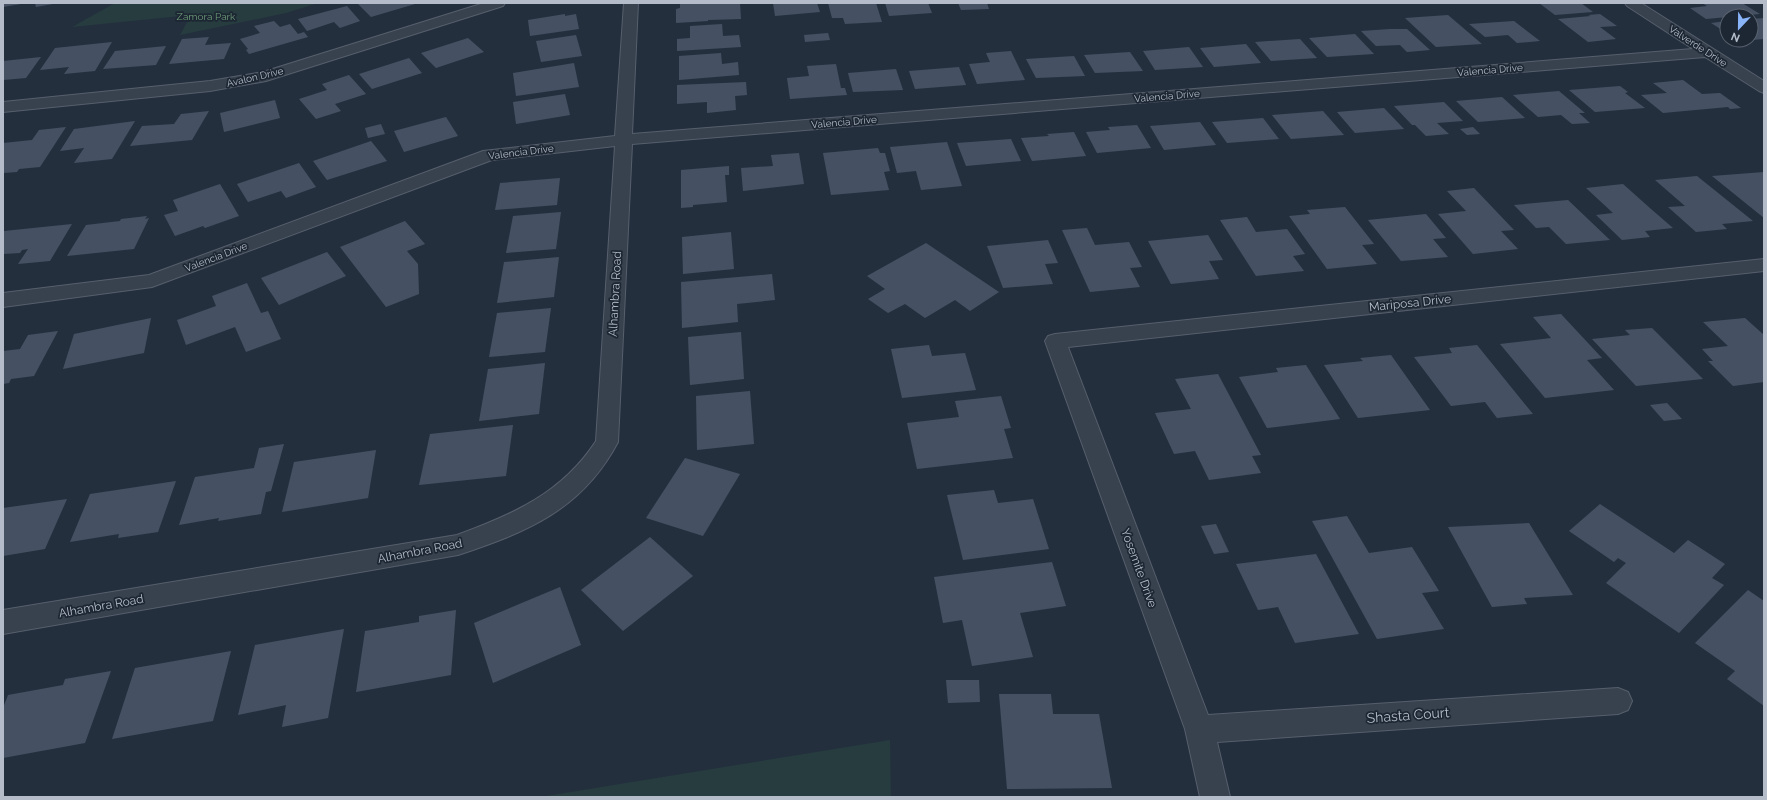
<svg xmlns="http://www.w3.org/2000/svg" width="1767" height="800" font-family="Raleway,sans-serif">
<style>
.green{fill:#263c3f}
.building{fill:#455162}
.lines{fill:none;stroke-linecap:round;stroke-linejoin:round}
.minor-casing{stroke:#565f6c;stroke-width:2}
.minor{fill:#38414e;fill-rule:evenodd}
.labels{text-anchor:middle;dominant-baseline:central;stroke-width:3.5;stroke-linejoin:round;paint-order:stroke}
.far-park-label{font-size:10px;fill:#6b9a76;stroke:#1d2633}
.far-street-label{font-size:10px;fill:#b4bcc9;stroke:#1d2633}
.street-label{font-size:12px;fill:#b4bcc9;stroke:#1d2633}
.near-street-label{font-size:14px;fill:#b4bcc9;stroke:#1d2633}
</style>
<rect width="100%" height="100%" fill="#242f3e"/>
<g class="green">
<path d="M115,3H318L286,13L180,35L191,15L72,27Z"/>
<path d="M890,740L891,797H540Z"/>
</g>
<g class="building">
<path d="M3,3H21V4L3,7Z"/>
<path d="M35,3H53V4L36,7Z"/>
<path d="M362,3H414L415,4L371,17L358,4Z"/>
<path d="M680,3H740L741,19L708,20V21L676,23V9L680,8Z"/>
<path d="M773,3H817L820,12L775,16Z"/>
<path d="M828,3H876L882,22L845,24L843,18H832Z"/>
<path d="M885,3H928L932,13L889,16Z"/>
<path d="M958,3H987L989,9L961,10Z"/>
<path d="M1539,3H1581L1593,12L1555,15Z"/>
<path d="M1702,3H1742L1760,14L1706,19L1690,8L1707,6Z"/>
<path d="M347,6L360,21L340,28L334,22L307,31L298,19Z"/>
<path d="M565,14V16L576,14L579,29L530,36L528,20Z"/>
<path d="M1600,14L1617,26L1600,27L1616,39L1588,42L1558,19L1591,16L1588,15Z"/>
<path d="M1448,15L1482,44L1436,47L1405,18Z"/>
<path d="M1764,18V39L1751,40V19Z"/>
<path d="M274,21L280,27L290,24L298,34L304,32L308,37L249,54L246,50L248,49L240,39L260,33L254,26Z"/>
<path d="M1514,21L1540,41L1517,43L1508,35L1485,37L1469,24Z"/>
<path d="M1727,21V33L1711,23Z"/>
<path d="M722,24L723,36L739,35L741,47L677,51V39L690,38V26Z"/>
<path d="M1390,29H1407L1430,50L1407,52L1400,45L1376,46L1361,31Z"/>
<path d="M828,33L830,40L805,42L804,35Z"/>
<path d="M1355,34L1374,54L1327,57L1309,38Z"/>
<path d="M576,35L582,56L541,62L536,41Z"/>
<path d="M209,37L205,45L231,43L224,59L169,64L182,39Z"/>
<path d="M468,38L484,52L436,68L421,53Z"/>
<path d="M1300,39L1317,58L1271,61L1255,42Z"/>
<path d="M112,42L95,71L64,74L69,67L40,70L55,48Z"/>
<path d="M1246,44L1261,63L1214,67L1200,48Z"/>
<path d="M166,46L156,65L103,69L115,51Z"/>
<path d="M1189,47L1203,67L1155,70L1143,51Z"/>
<path d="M1011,51L1025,80L977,84L969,64L990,62L986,53Z"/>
<path d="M1130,52L1143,71L1095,73L1084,55Z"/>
<path d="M721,53L722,64L738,62L739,75L679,80V56Z"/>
<path d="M1074,56L1085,76L1036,78L1026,59Z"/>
<path d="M41,57L26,78L3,80V61Z"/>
<path d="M409,58L422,73L372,89L359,74Z"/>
<path d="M574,63L579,87L516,96L513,73Z"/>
<path d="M836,64L841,88H845L847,95L790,99L787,78L809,76L807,66Z"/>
<path d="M959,67L966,85L915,89L909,71Z"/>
<path d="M896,69L903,90L853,92L848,73Z"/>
<path d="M349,75L366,94L335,104L341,111L316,119L299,99L327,90L322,84Z"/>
<path d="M1683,80L1702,94L1720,93L1741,108L1730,109L1728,107L1663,113L1641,95L1667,93L1653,83Z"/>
<path d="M746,82L747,95L735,96L736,110L707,113V102L677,104V85Z"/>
<path d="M1620,86L1628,92L1625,93L1645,108L1595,112L1569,90Z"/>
<path d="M1559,91L1585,113H1579L1590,123L1572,124L1561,115L1538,117L1513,95Z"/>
<path d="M565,94L570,115L516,124L513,102Z"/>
<path d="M1502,97L1525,118L1478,122L1456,101Z"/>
<path d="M275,100L280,118L224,132L220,113Z"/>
<path d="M1444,102L1463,121L1437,123L1449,134L1426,136L1415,125H1412L1394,106Z"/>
<path d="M1384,108L1404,129L1355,133L1337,112Z"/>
<path d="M209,111L192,140L130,146L142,126L174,124L181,114Z"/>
<path d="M1323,111L1344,135L1291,139L1272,115Z"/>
<path d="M446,117L458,136L404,152L394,131Z"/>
<path d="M1263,118L1279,139L1227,143L1212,122Z"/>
<path d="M135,121L112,159L74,163L84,148L60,151L74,129Z"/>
<path d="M1200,122L1216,145L1164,150L1150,126Z"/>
<path d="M381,124L385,134L368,138L365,128Z"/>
<path d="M1137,125L1151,148L1097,153L1086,132L1110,130L1108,127Z"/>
<path d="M66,127L40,167L19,169L17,172L3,173V143L32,140L39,130Z"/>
<path d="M1473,127L1480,134L1467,135L1460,129Z"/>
<path d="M1074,132L1086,156L1032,161L1021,138L1049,136L1047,134Z"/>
<path d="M1011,139L1021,161L966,166L957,143Z"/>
<path d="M371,141L387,161L327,180L313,161Z"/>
<path d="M947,142L962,186L921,190L916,171L897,173L890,147Z"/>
<path d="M878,148L880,153H885L890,171L884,172L889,190L831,195L823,153Z"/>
<path d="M799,153L804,184L743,191L741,168L773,166L771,155Z"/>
<path d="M299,163L316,187L286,198L281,191L248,202L237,184Z"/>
<path d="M729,166V175H725L727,202L693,205V207L681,208V170Z"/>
<path d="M1764,172V218L1712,176Z"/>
<path d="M1697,176L1753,221L1722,224L1727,229L1696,232L1668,207L1685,206L1655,180Z"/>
<path d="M560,178L557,205L495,210L500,183Z"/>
<path d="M220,184L239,216L205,228L203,226L175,236L164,215L178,211L173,200Z"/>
<path d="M1623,184L1651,209L1673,228L1645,231L1650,237L1622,240L1596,215L1613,213L1586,188Z"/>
<path d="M1474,188L1514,230L1501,231L1518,249L1473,254L1438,214L1466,211L1447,191Z"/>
<path d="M1568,200L1610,240L1566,244L1549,227L1536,228L1514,205Z"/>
<path d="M1345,207L1374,244L1362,245L1377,264L1327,269L1289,216L1310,214L1307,210Z"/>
<path d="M561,212L556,249L506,253L513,216Z"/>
<path d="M1426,214L1446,238L1433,239L1448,257L1401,261L1368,220Z"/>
<path d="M147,216L145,219L149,218L134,249L67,256L86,225L120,221L121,219Z"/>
<path d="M1247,217L1256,232L1287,229L1305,254L1293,256L1304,271L1256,276L1220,220Z"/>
<path d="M405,221L425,244L407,251L418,264L419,294L386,307L340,247Z"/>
<path d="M72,224L50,261L18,264L28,249L22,250L20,253L3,254L4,231Z"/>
<path d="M1087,228L1095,245L1129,242L1142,267L1130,268L1140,287L1090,292L1062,230Z"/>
<path d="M731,232L734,269L683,274L682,237Z"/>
<path d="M1208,235L1223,260L1209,261L1219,279L1171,284L1148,241Z"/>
<path d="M1048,240L1058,263L1045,264L1053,284L1003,288L987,246Z"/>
<path d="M926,243L999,292L970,311L955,300L925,318L905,304L888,313L868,299L885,289L867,276Z"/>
<path d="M327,252L346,276L279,305L261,278Z"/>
<path d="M559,257L554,297L497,303L504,262Z"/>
<path d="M772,274L775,300L737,304L738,322L682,328L681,282Z"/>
<path d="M247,283L261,313L268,311L281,339L246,352L235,327L186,345L177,320L216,306L212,296Z"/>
<path d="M551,308L545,352L489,357L497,313Z"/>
<path d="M1561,314L1602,358L1587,360L1614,390L1545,398L1500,344L1551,338L1533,317Z"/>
<path d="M151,318L144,353L63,369L74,334Z"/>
<path d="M1745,318L1764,335V382L1733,386L1708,361H1713L1702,349L1728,346L1703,322Z"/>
<path d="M1652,328L1703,379L1636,386L1592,339L1630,335L1625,330Z"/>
<path d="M58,331L34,376L11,379L9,383L3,384V351L20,349L28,335Z"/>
<path d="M741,332L744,379L690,385L688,337Z"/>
<path d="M929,345L932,356L965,353L976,390L902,398L891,349Z"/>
<path d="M1477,345L1533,414L1497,418L1485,402L1451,406L1414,357L1452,353L1449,348Z"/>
<path d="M1391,355L1430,410L1358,418L1324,365L1363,361L1360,358Z"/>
<path d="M545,363L539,414L479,421L488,369Z"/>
<path d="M1306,365L1340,419L1267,428L1239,377L1278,372L1276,368Z"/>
<path d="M1218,374L1261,455L1252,456L1261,473L1209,480L1195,451L1174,454L1155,413L1191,409L1175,379Z"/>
<path d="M750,391L754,444L697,450L696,396Z"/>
<path d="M1001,396L1011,428L1004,429L1013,458L917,469L907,423L959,417L955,401Z"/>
<path d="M1667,403L1682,419L1664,421L1650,405Z"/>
<path d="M513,425L506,476L419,485L430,434Z"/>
<path d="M284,444L271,491L266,492L261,514L218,521L219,518L179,525L195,477L254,468L259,448Z"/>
<path d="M376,450L368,498L282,512L294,462Z"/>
<path d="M685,458L740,474L703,536L646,518Z"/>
<path d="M176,481L158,532L118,538L119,534L70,542L90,494Z"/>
<path d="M994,490L998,503L1033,499L1049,549L963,560L947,495Z"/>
<path d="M67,499L45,549L3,556V508Z"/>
<path d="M1600,504L1674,553L1688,540L1725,564L1712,578L1724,585L1679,633L1606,583L1626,563L1618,558L1614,562L1569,531Z"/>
<path d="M1347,516L1369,553L1412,547L1439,591L1422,593L1444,629L1377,639L1312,521Z"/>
<path d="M1529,523L1573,595L1524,598L1527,604L1492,607L1448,527Z"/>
<path d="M1216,524L1229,552L1214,554L1201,526Z"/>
<path d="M650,537L693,576L623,631L581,590Z"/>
<path d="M1316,554L1359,634L1295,643L1278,607L1258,610L1236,564Z"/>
<path d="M1052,562L1066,606L1020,613L1033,657L972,666L962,620L943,623L934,577Z"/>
<path d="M560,587L581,645L493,683L474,623Z"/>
<path d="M1748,590L1764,601V706L1727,679L1735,671L1695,643Z"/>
<path d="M456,610L451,675L356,692L365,631L419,622V616Z"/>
<path d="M344,629L328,718L282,727L286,705L238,715L255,645Z"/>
<path d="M231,651L213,721L112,739L135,668Z"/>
<path d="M111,671L85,743L3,758V708L8,695L63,685L65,679Z"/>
<path d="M946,680H979L980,702L948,703Z"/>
<path d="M999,694H1051L1053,714H1099L1112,788L1007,789Z"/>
</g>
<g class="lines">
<defs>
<g id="minor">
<path d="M484,3H505L503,6L266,81L210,91L3,112V102L210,81L263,72Z"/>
<path d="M624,3H638L632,134L1693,49L1627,6L1625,3H1641L1764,81V93L1759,91L1705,57L632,144L618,442C582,510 527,532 458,555L3,634V610L457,535C514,514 562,493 596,441L615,146L492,160L152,287L3,307V293L149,275L483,151L615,136Z"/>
<path d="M1764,259V271L1068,347L1208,715L1618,688L1628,692L1632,701L1628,710L1618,714L1217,742L1230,797H1200L1185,729L1045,341L1048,336L1055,334Z"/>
</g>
</defs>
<use href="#minor" class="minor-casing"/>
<use href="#minor" class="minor"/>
</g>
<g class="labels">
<g class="far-park-label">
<text x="206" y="16">Zamora Park</text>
</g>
<g class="far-street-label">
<text transform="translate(1698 46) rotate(33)">Valverde Drive</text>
<text transform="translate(1490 70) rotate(-5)">Valencia Drive</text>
<text transform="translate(255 77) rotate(-13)">Avalon Drive</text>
<text transform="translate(1167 96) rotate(-5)">Valencia Drive</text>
<text transform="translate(844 122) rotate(-5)">Valencia Drive</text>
<text transform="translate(521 152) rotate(-7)">Valencia Drive</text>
<text transform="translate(216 257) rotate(-21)">Valencia Drive</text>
</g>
<g class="street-label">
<text transform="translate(615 294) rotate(-87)">Alhambra Road</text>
<text transform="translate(1410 303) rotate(-6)">Mariposa Drive</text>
<text transform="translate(420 551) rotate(-11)">Alhambra Road</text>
<text transform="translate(1139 568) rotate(70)">Yosemite Drive</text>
<text transform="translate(101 606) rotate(-10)">Alhambra Road</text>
</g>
<g class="near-street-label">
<text transform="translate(1408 715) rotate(-4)">Shasta Court</text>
</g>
</g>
<rect width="1767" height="800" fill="none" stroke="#b4bcc9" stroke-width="8"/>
<g transform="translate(1739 28) rotate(202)"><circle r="19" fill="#1d2633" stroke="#59626f"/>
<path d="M0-3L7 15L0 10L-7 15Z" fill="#8ab4f8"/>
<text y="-6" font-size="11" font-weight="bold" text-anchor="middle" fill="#b4bcc9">N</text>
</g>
</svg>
